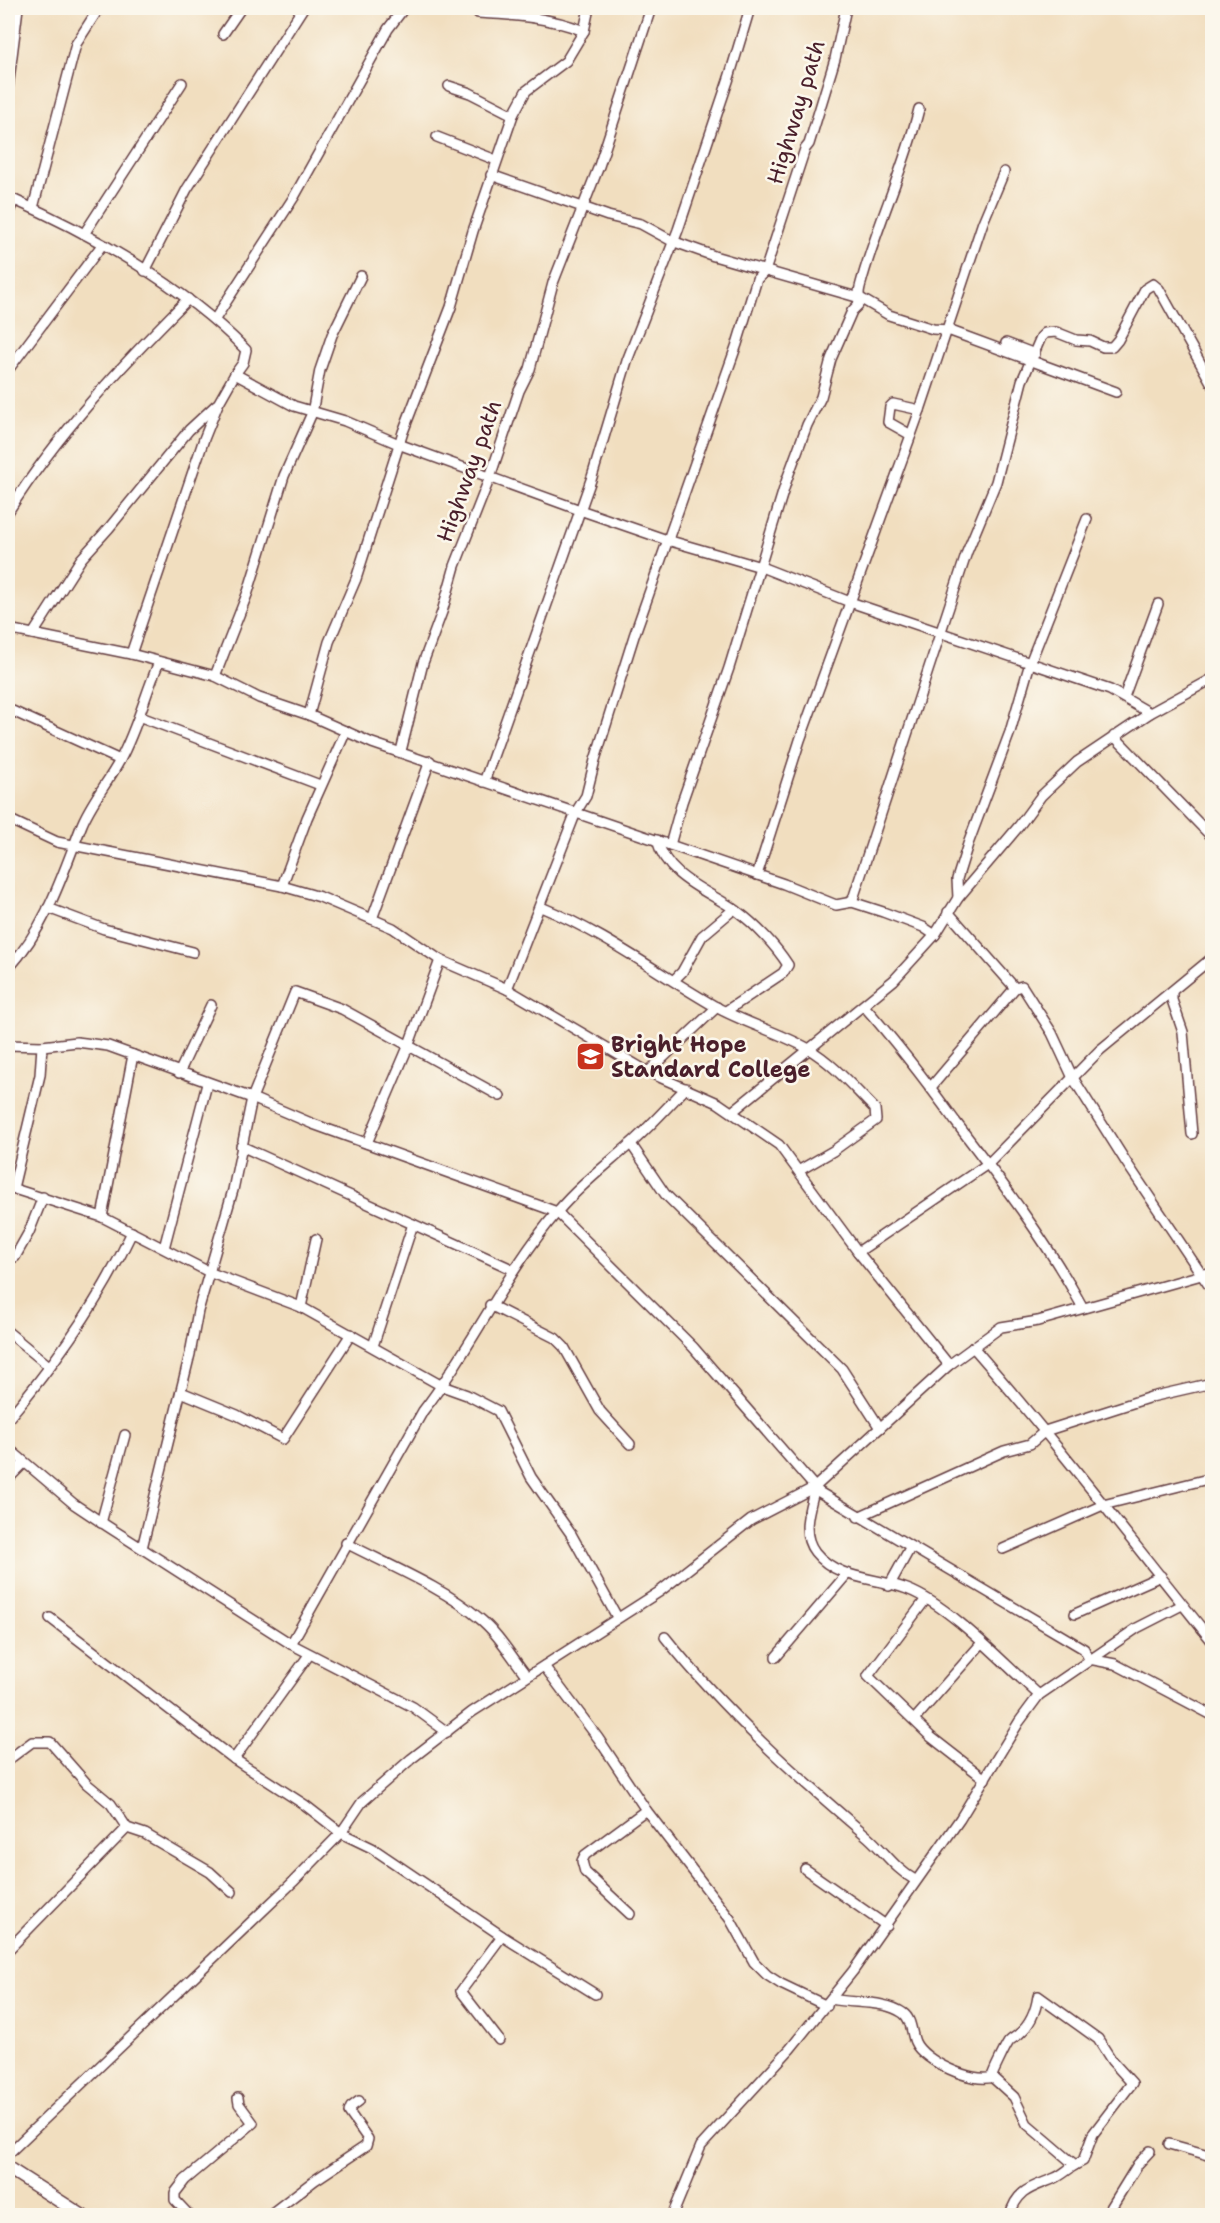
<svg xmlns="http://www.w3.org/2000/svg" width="1220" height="2223" font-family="'Shantell Sans',sans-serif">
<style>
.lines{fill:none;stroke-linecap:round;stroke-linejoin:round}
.minor-casing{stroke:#633c41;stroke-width:12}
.tertiary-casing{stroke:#633c41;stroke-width:15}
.minor{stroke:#fff;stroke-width:9}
.tertiary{stroke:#fff;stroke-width:12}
.labels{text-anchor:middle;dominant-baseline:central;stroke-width:5;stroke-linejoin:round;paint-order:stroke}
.street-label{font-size:22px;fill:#4a1f2b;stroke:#fbf7ec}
.poi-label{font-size:22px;font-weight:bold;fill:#4a1f2b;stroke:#fbf7ec;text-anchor:start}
</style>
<rect width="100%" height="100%" fill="#fbf7ec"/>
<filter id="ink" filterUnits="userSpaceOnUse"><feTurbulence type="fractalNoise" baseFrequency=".0167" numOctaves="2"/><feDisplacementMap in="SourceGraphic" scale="12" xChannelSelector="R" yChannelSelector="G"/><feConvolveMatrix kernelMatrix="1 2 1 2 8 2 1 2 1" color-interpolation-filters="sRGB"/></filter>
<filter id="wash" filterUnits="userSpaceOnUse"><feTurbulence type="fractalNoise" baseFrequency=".008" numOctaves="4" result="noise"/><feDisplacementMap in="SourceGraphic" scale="24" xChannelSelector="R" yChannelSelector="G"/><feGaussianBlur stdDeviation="1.35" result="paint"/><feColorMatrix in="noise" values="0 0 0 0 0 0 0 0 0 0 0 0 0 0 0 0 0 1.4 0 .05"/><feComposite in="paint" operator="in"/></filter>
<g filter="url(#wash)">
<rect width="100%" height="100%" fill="#f1debf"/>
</g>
<g filter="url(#ink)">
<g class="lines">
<defs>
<g id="minor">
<path d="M478,13C515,15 549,17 584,31"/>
<path d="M223,34L241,8"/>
<path d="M449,86L470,93L513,115"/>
<path d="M8,88L18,8"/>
<path d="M437,137L496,160"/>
<path d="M491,175L608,216L641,224L672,241L714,256L860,298L889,315L933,329L948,330L1116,392"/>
<path d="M8,197C90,233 183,285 246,350L243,363L235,374L294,406L345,421L401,445L580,510L667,540L761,567L850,602L1110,690L1150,713"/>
<path d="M33,208L76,44L99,8"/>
<path d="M8,214L14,200"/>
<path d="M84,234L182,83"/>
<path d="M145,271L187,189L303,8"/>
<path d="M215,319L294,197L388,29L404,8"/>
<path d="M1006,343L1035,354"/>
<path d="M8,370L102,245"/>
<path d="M911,435L920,410"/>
<path d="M8,512C58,433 122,365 188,299"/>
<path d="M8,629L131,654L215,676L259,698L309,715L372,743L784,884L836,905L852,902L883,912L923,927L935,935"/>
<path d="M33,634L81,559L109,528L189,430L216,405"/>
<path d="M131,654L204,439L218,404L235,374"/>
<path d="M215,676L248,592L284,476L312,413L320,370L332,335L361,276"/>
<path d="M1124,697L1158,604"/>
<path d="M8,709L120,760"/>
<path d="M309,715L329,642L356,579L403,432L451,307L473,231L513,115L526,91L566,61L584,31L589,8"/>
<path d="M141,717L320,785"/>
<path d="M1114,736L1212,837"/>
<path d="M401,751L423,663L442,612L455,566L490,477L519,391L530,369L553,283L599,166L651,8"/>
<path d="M484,782L592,477L627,361L678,230L729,78L750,8"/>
<path d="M8,819L57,842L282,886L320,897L393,928L440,960L507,989L648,1072L718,1103L779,1145L858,1252L949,1365"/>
<path d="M657,840C667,878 707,890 737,911C756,925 776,946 788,965L783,973L726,1011"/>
<path d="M670,845L682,802L729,668L787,479L807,425L821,397L831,359L852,311L858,305C860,299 858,293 860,287C876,226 904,170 919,109"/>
<path d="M757,875L800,740L911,435L888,422L890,407L893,404L920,410L983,222L1004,172"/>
<path d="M282,886L307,818L346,731"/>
<path d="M958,898L957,879L968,844L1010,732L1030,663L1087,519"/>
<path d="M852,902L967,552L996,482L1022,381L1041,337L1045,333L1056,332L1076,340L1090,341L1103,347H1112L1118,340L1145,289L1153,284L1159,289L1212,384"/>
<path d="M541,907C604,933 657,973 716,1007C745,1023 778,1032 807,1048C833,1063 854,1088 875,1109L876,1120L833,1151L800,1170"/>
<path d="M48,908L104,929L193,952"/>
<path d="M948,912L1015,988"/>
<path d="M372,919L430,761"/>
<path d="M8,969C46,927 61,879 81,827C90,803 108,783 120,760C137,728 145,695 159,662"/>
<path d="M674,980L682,972L702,936L734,909"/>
<path d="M507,989L576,812L586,796L595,760L634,636L737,344L757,279L765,271L805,149L809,144L835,59L846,8"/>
<path d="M1172,992V1000L1183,1032L1192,1134"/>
<path d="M864,1006C897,1043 926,1081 955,1121C1001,1181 1046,1240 1082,1306"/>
<path d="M8,1045L42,1046L77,1042L108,1046L252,1098L313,1124L557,1212L693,1347L819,1492L1084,1649L1089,1659L1115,1664L1212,1715"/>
<path d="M648,1072L717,1007"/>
<path d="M179,1073L211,1005"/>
<path d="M932,1086L1015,988L1022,986L1052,1033L1073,1078L1126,1162L1212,1290"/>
<path d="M732,1112L894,980L935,935L958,898L1019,826L1041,796L1077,762L1150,713L1212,679"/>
<path d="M367,1143L408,1047L440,960"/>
<path d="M631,1144L665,1194L842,1369L880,1428"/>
<path d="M241,1146L514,1270"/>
<path d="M8,1187L102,1217L211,1273L301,1307L442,1386L467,1395L498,1411L531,1477L571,1534L617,1617"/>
<path d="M13,1188L40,1075L42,1046"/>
<path d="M102,1217L133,1055"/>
<path d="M164,1248L207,1084"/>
<path d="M858,1252L989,1163L1100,1050L1212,958"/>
<path d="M15,1257L29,1232L43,1197"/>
<path d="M490,1305L555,1338L564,1347L600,1411L630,1444"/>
<path d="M301,1307L316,1239"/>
<path d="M8,1332L49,1366"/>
<path d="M373,1346L413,1224"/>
<path d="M973,1347C1056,1442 1133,1543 1212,1641"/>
<path d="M181,1392L237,1415L283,1439L351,1334"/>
<path d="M8,1419C57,1361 100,1301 132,1232"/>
<path d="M8,1448L74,1504L107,1526L291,1644L413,1707L447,1732"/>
<path d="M8,1479L24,1463"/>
<path d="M815,1487C810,1508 800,1533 815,1552C838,1581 877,1577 907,1589C951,1606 1003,1663 1039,1695"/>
<path d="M858,1517L1004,1451L1030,1444L1045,1431L1151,1397L1212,1383"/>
<path d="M101,1523L125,1435"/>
<path d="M346,1543C388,1565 444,1588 479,1618C498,1633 511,1656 526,1675"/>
<path d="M142,1548L190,1354L198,1311L233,1190L252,1098L295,992L342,1009L500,1096"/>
<path d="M1003,1549L1103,1505L1212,1478"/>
<path d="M889,1586L910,1548"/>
<path d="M926,1599L868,1676L931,1737L985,1779"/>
<path d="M1075,1614L1161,1576"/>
<path d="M50,1618L234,1759L305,1805L341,1833L372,1848L502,1936L595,1994"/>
<path d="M665,1637C724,1711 795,1775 868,1837C884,1851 895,1869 915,1880"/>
<path d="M291,1644L423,1411C472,1348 505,1273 558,1211C578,1187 604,1167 628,1146C649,1128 667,1107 686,1088"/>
<path d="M776,1657L847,1574"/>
<path d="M544,1666L598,1738L646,1810L730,1919L754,1962L767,1975L781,1984L827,2006"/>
<path d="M914,1720L981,1644"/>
<path d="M234,1759L309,1655"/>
<path d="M8,1760L32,1742H50L87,1784L111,1804L127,1828L145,1834L210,1872L232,1892"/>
<path d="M805,1869L887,1926"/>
<path d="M630,1914L585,1872L582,1861L585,1855L646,1810"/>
<path d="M8,1950L127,1828"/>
<path d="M1038,1996L1098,2039L1112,2061L1132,2083L1093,2134L1083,2161L1075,2165L1027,2124L1014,2097L992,2077C992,2074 1005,2048 1008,2043C1010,2039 1016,2037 1019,2034C1030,2025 1036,2010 1038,1996Z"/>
<path d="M831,1999C853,2004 885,2000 903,2013C912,2019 911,2033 915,2042C923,2061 974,2084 992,2077"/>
<path d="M499,2040L461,1991L502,1936"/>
<path d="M1169,2144L1212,2156"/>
<path d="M8,2154L293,1882L341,1833L362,1802L411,1759L472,1712L659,1592L751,1520L815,1487L949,1365L1001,1327L1038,1321L1212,1272"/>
<path d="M190,2216L175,2200V2193L185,2180L253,2123L239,2104L238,2098"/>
<path d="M268,2216L315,2180L366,2146L368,2139L349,2112L351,2107L359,2101"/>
<path d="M672,2216L701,2146L790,2049L853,1971L960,1819L1019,1722L1039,1695L1137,1628L1182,1605"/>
<path d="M1010,2216C1016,2189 1034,2187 1055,2178C1062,2175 1068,2169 1075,2165"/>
<path d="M1106,2216L1138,2164L1150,2151"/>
</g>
<path id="tertiary" d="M8,2168L83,2216"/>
</defs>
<use href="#minor" class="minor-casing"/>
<use href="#tertiary" class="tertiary-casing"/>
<use href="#minor" class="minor"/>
<use href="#tertiary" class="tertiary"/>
</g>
</g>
<defs>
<symbol id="school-square" viewBox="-11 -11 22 22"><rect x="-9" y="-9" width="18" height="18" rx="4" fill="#c8321e" stroke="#fbf7ec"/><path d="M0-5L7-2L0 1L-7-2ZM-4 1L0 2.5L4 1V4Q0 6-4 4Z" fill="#fff"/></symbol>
</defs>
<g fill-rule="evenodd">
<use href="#school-square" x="574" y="1040" width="33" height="33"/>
</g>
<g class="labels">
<g class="street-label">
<text transform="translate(796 112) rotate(-73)">Highway path</text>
<text transform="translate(469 471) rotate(-70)">Highway path</text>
</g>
<g class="poi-label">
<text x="611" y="1044">Bright Hope<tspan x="611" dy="25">Standard College</tspan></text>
</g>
</g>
<rect width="1220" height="2223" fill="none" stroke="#fbf7ec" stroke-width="30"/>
</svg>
